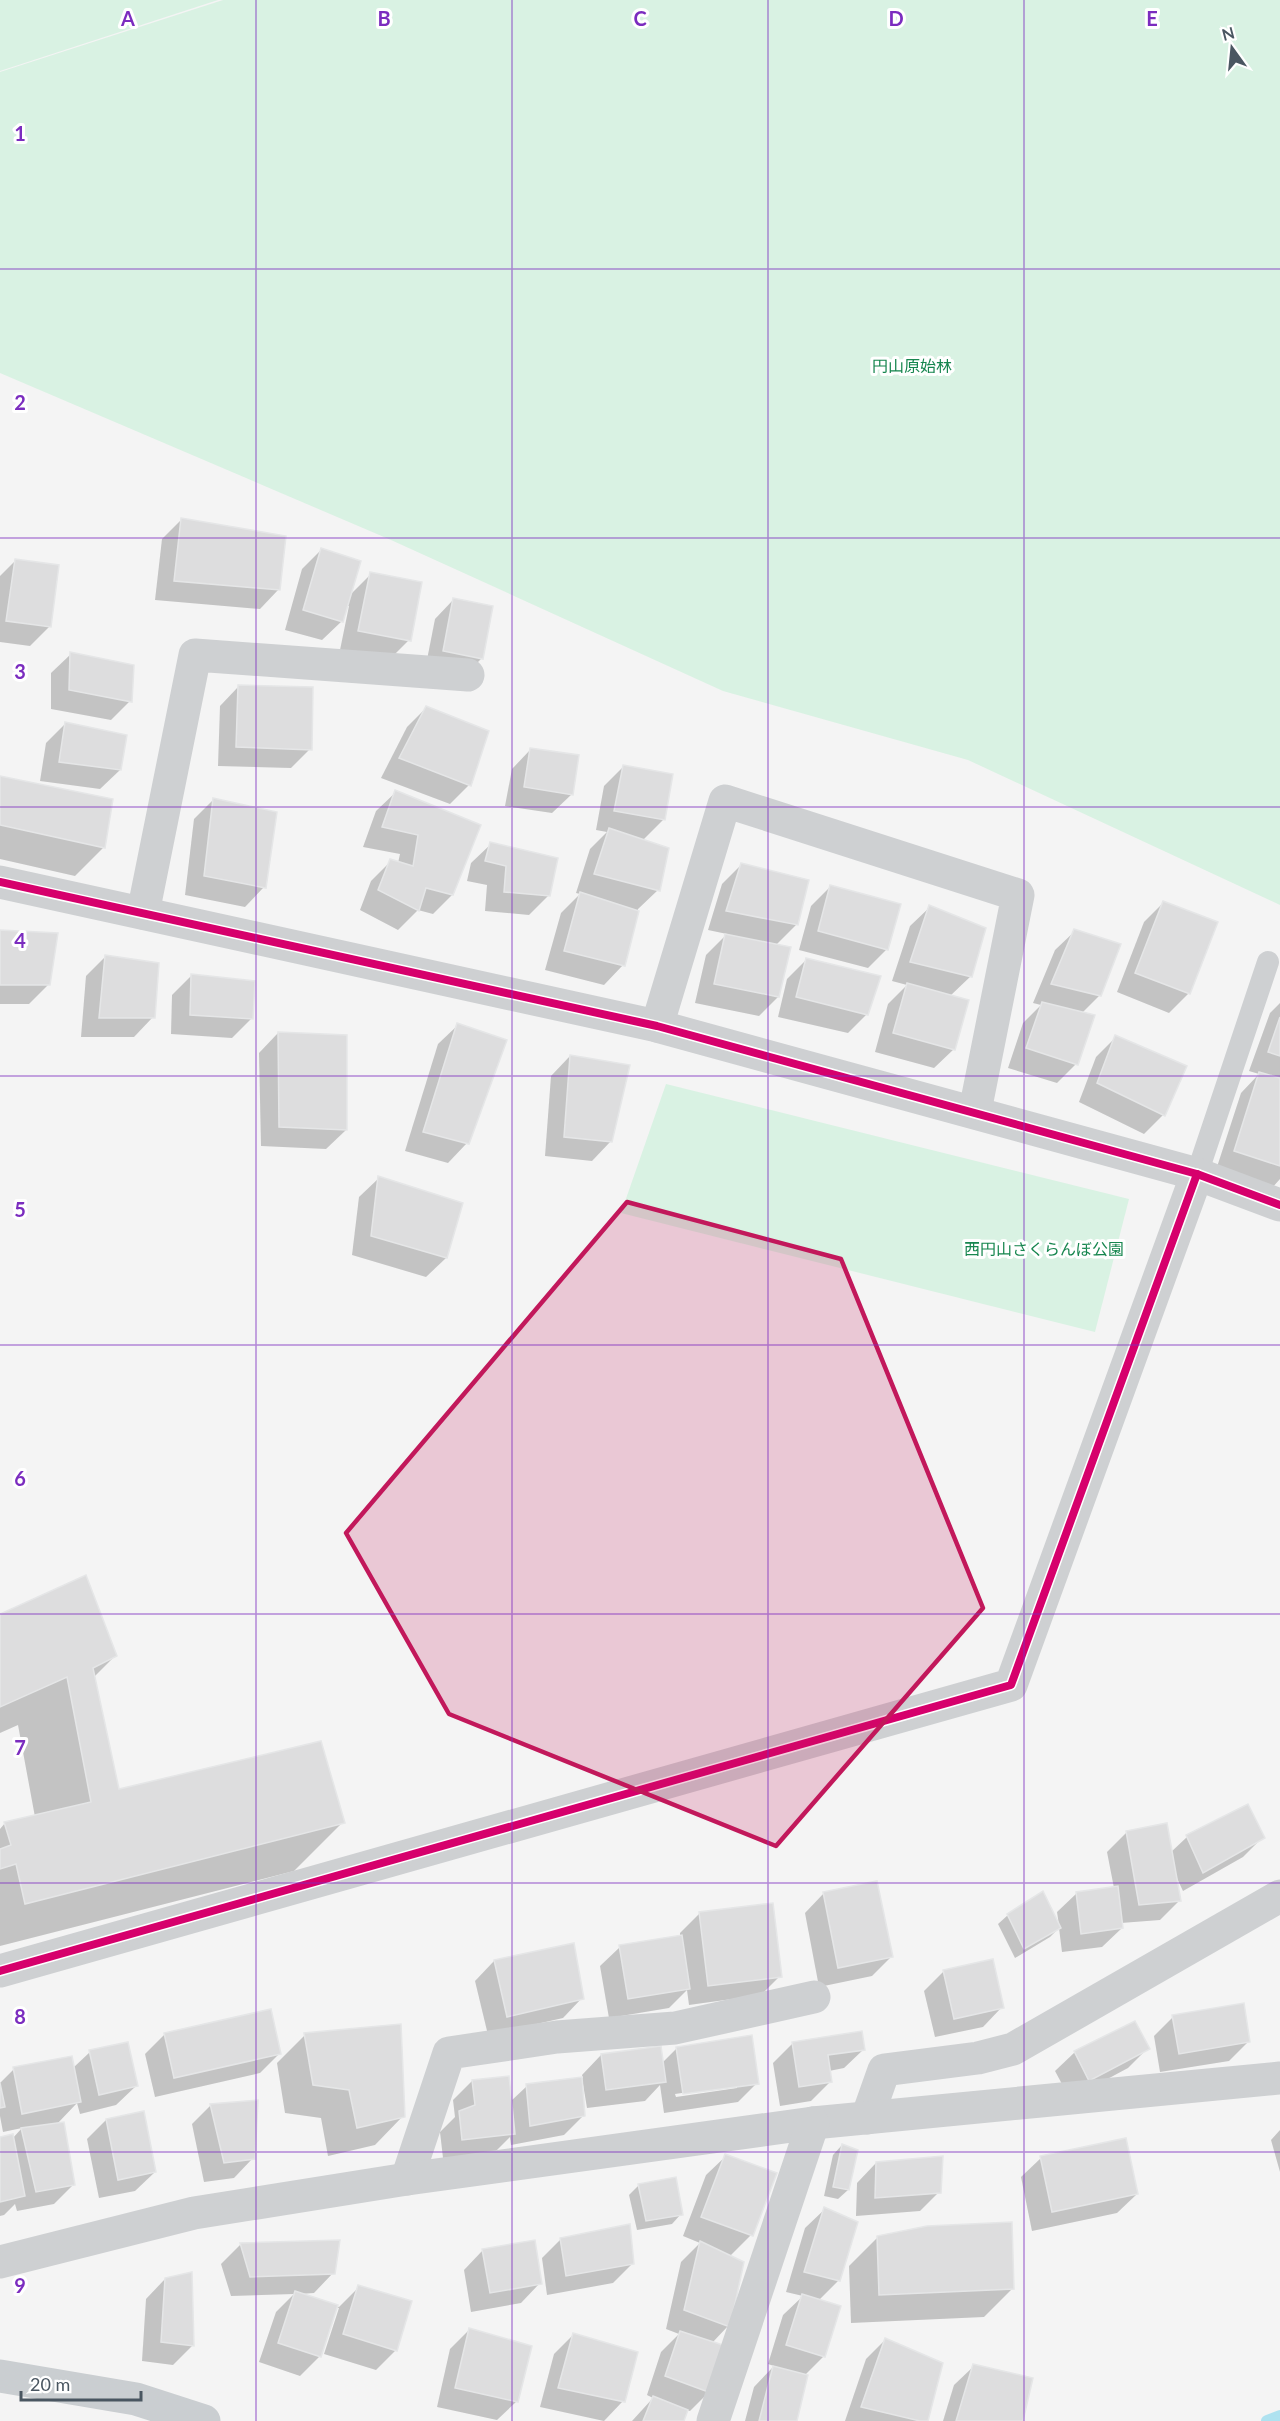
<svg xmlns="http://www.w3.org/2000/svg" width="1280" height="2421" font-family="Lato,'Noto Sans JP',sans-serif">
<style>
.green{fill:#d9f2e3}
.shadow{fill:#0003;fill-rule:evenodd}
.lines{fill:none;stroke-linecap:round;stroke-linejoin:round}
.stream{stroke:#aee2f0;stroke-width:12}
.building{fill:#ddddde;stroke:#e5e6e7;stroke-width:1.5}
.service{stroke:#ced0d2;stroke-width:22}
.minor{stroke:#ced0d2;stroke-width:33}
.primary{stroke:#caced1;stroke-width:33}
.cycleway-casing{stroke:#fff;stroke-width:11}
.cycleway{stroke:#d6006c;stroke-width:8}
.marked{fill:#c2185b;fill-opacity:0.2;stroke:#c2185b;stroke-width:4.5;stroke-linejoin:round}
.grid{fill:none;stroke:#7b2cbf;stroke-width:1.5;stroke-opacity:0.55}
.labels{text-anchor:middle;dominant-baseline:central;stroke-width:6;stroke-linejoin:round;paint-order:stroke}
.park-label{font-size:16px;fill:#17864f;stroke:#fff}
.grid-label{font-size:20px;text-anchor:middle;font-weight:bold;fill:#7b2cbf;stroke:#fff;stroke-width:6;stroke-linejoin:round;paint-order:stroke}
</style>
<rect width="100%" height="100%" fill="#f4f4f4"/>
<g class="green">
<path d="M0,0H218L0,71Z"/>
<path d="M223,0H1280V905L968,760L723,691L391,540L0,373V72Z"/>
<path d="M666,1084L1129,1199L1095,1332L621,1213Z"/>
</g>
<g class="shadow">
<path d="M182,519L279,589L260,609L155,600L162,539Z"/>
<path d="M321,550L350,595L371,574L409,640L390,659L340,650L349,606H346L342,621L322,640L285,630L302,569Z"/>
<path d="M16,560L58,566L49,627L30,646L0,642V576Z"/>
<path d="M454,599L482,658L462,678L425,670L435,619Z"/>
<path d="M71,654L130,701L111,720L51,709V673Z"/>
<path d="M239,686L310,749L291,768L218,766L220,706Z"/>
<path d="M426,708L469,785L450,804L381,778L407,727Z"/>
<path d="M65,724L120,770L100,789L40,781L46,743Z"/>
<path d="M531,749L572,794L552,813L505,806L512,769Z"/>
<path d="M624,766L663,820L642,841L658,890L638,909L623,965L604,985L545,970L561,913L580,894L576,893L590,849L607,832L596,830L604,786Z"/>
<path d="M0,778L104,847L75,876L0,859Z"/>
<path d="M396,792L452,895L433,914L418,910L398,930L360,910L371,881L391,861L398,863L400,854L363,847L376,811Z"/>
<path d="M213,800L264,887L245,907L185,895L194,819Z"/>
<path d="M491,844L549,895L529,915L485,911L487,885L467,881L471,863Z"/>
<path d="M742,864L797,924L776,945L778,997L759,1016L695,1003L706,955L727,934L708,930L722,884Z"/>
<path d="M830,887L887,949L868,968L799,950L811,906Z"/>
<path d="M1164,902L1189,993L1169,1013L1117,992L1144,922Z"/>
<path d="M930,907L971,976L950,996L954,1049L934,1068L875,1052L888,1004L907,985L892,981L910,926Z"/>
<path d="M1075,931L1100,995L1082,1013L1076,1064L1057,1083L1008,1068L1023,1023L1041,1005L1033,1003L1055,950Z"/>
<path d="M0,932L49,984L29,1004H0Z"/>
<path d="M105,957L153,1017L134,1037H81L86,976Z"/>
<path d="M806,960L867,1014L848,1033L778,1017L787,979Z"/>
<path d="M191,976L252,1018L232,1038L171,1034L172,995Z"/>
<path d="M1280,1003V1179L1271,1189L1216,1170L1241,1093L1259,1074L1249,1071L1270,1013Z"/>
<path d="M458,1025L467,1143L448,1163L405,1151L438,1044Z"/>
<path d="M278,1033L346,1130L326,1149L261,1146L259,1053Z"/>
<path d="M1116,1037L1163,1115L1144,1134L1079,1102L1096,1057Z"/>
<path d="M570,1056L611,1141L592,1161L545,1156L551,1076Z"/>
<path d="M379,1178L461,1204L446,1258L426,1277L352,1255L359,1197Z"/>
<path d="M0,1615L115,1656L94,1677L118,1791L343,1822L294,1871L0,1946V1829L5,1823L35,1817L18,1725L0,1733Z"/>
<path d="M1127,1832L1170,1853L1187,1837H1263L1243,1857L1183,1891L1175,1874L1179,1901L1160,1920L1121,1923L1122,1928L1102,1947L1062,1952L1059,1928L1050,1937L1015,1958L998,1924L1008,1915L1059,1925L1057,1912L1077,1893L1114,1888L1107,1852Z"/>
<path d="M824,1893L891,1957L872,1976L819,1987L805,1913Z"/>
<path d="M699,1914L780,1976L761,1995L689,2005L687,1990L669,2008L609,2018L600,1966L620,1947L680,1937V1933Z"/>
<path d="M494,1961L582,1998L563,2018L488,2035L475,1981Z"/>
<path d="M944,1971L1002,2007L983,2027L935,2037L924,1991Z"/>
<path d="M1173,2017L1249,2041L1229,2061L1160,2072L1154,2036Z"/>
<path d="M164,2035L280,2053L260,2073L155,2097L145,2054Z"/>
<path d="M305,2035L403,2116L375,2145L328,2156L321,2118L285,2113L277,2063Z"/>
<path d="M793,2043L864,2049L844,2068L829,2071L831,2081L811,2101L780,2106L773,2063Z"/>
<path d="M677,2048L757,2083L738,2102L664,2113L660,2085L645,2101L587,2108L583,2084H581L583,2116L564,2135L511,2145L510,2137L494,2153L443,2158L440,2132L455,2117L453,2100L472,2081L510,2102L527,2086L583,2078L582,2075L601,2055L662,2063ZM737,2085V2088L676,2097L675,2094Z"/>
<path d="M1148,2048L1128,2068L1070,2099L1055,2071L1075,2052Z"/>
<path d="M90,2052L136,2086L116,2105L80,2114L77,2103L57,2124L73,2185L54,2204L17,2211L15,2204L4,2215L0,2216V2138L12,2139L22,2128L3,2132L0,2116V2083L14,2069L73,2068Z"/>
<path d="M211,2105L253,2158L234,2178L204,2182L192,2124Z"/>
<path d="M106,2120L155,2172L135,2191L99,2198L87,2139Z"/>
<path d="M1280,2130V2172L1271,2140Z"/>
<path d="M842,2145L848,2190L838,2199L824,2196L833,2155Z"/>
<path d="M726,2156L751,2235L730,2256L728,2326L712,2343L709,2392L690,2411L686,2410L683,2421H632L653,2398L647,2395L661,2352L679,2334L666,2329L681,2262L700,2243L683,2236L706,2175Z"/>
<path d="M1041,2158L1137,2194L1117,2213L1032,2231L1021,2177Z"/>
<path d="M876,2163L939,2192L920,2211L856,2216L857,2183Z"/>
<path d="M639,2185L681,2214L672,2224L637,2230L629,2195Z"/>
<path d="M825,2209L838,2281L818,2301L824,2356L805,2375L795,2421H745L754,2387L774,2366L768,2364L783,2315L803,2296L786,2292L805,2228Z"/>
<path d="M878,2237L1012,2289L984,2317L851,2323L849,2266Z"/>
<path d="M561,2239L632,2264L613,2283L547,2295L542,2258Z"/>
<path d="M338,2242L333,2273L314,2293L299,2294L339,2307L359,2287L396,2350L376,2370L324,2354L339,2308L336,2307L320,2356L300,2376L259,2362L276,2312L294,2294L231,2296L221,2264L240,2245Z"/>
<path d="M483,2250L540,2283L521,2303L471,2312L464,2270Z"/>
<path d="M165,2279L193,2345L173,2365L142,2361L146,2299Z"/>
<path d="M469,2330L517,2401L497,2420L437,2407L450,2349Z"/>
<path d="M573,2335L623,2401L604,2421L540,2407L554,2354Z"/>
<path d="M885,2340L927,2421H845L866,2359Z"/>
<path d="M974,2366L1022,2421H943L954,2385Z"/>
</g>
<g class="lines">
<path class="stream" d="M1267,2421L1280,2416"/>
</g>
<g class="building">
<path d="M181,518L286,536L280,590L174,581Z"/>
<path d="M321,548L361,561L343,622L303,610Z"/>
<path d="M15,559L59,565L51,627L6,621Z"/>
<path d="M370,572L422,582L411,641L358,631Z"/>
<path d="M453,598L493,606L483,659L443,651Z"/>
<path d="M70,652L134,665L132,702L69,690Z"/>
<path d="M238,685L313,687L312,750L236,747Z"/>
<path d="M426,706L489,731L471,786L399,758Z"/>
<path d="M65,722L127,735L121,770L59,762Z"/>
<path d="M530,748L579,755L573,795L524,787Z"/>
<path d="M623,765L673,774L665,820L614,811Z"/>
<path d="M0,776L113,799L105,848L0,825Z"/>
<path d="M395,790L481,825L453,895L426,888L419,911L378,890L390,859L413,866L418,835L382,827Z"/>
<path d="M213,798L277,812L266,888L204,876Z"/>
<path d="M609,828L669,848L660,891L594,874Z"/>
<path d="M490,842L558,858L550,896L504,892L506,866L485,861Z"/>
<path d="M741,863L809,880L798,925L726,911Z"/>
<path d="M830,885L901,904L888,950L818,931Z"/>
<path d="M580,892L639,911L625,966L564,951Z"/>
<path d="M1163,901L1218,922L1190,994L1135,973Z"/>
<path d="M929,905L986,928L972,977L910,962Z"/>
<path d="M1074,929L1121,944L1101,996L1051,984Z"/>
<path d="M0,930L58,933L50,985H0Z"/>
<path d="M725,934L791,947L779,997L714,984Z"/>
<path d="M105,955L159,963L155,1018H99Z"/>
<path d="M806,958L881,976L868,1015L796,997Z"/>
<path d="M191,974L255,981L253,1019L190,1015Z"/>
<path d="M907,983L969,1000L955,1050L893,1033Z"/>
<path d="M1042,1002L1095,1015L1078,1065L1026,1048Z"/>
<path d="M1280,1017V1056L1268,1052Z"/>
<path d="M457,1023L507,1040L469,1144L423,1132Z"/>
<path d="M278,1032L347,1035V1130L279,1127Z"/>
<path d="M1115,1035L1187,1066L1165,1116L1097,1083Z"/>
<path d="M570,1055L630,1065L612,1142L564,1137Z"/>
<path d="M1259,1072L1280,1078V1166L1234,1151Z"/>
<path d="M378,1176L463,1203L447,1258L371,1236Z"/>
<path d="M86,1575L117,1656L93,1668L119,1789L321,1741L345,1823L25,1904L16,1864L0,1869V1849L11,1845L4,1822L91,1802L67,1677L0,1707V1614Z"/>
<path d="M1248,1804L1265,1838L1203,1873L1186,1835Z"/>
<path d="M1167,1823L1181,1901L1139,1905L1126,1831Z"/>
<path d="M877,1881L893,1957L838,1968L823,1892Z"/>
<path d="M1118,1886L1123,1928L1081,1934L1076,1892Z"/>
<path d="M1043,1891L1061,1928L1024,1949L1007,1914Z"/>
<path d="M773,1903L782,1977L708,1986L699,1912Z"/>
<path d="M682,1935L690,1989L628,1999L619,1945Z"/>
<path d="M574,1943L584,1999L507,2017L494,1960Z"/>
<path d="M993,1959L1004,2008L954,2019L943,1970Z"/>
<path d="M1244,2003L1250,2042L1179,2054L1172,2015Z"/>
<path d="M271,2009L281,2054L174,2078L164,2033Z"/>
<path d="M1135,2021L1150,2049L1089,2081L1074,2051Z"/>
<path d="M401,2024L405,2117L357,2128L349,2090L313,2085L304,2033Z"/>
<path d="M862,2031L865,2050L828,2055L832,2082L799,2087L792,2042Z"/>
<path d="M752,2035L759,2084L683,2094L676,2047Z"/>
<path d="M128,2042L138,2086L99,2095L89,2050Z"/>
<path d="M661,2046L666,2082L606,2090L601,2054Z"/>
<path d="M72,2056L81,2102L22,2114L13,2067Z"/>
<path d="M509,2076L515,2134L462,2140L459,2111L475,2105L472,2080Z"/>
<path d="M582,2077L585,2116L530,2126L526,2084Z"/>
<path d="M0,2083L5,2107L0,2108Z"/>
<path d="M258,2100L255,2159L224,2163L210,2104Z"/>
<path d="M144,2111L156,2172L118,2180L106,2119Z"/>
<path d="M64,2122L75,2185L36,2192L21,2128Z"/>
<path d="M13,2134L25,2196L0,2202V2137Z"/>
<path d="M1126,2138L1138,2194L1052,2212L1040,2156Z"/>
<path d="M842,2144L858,2150L849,2190L833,2187Z"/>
<path d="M725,2154L777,2173L753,2236L701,2217Z"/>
<path d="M943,2156L941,2193L875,2198L876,2162Z"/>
<path d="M676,2177L683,2215L646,2221L638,2184Z"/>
<path d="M824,2207L858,2222L840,2281L804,2272Z"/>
<path d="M1012,2222L1014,2289L879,2295L877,2236L927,2226Z"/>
<path d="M630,2224L634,2264L566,2276L560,2238Z"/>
<path d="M340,2240L335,2274L250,2277L240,2243Z"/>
<path d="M535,2240L542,2284L490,2293L482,2249Z"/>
<path d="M700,2241L744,2262L730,2327L684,2310Z"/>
<path d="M192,2272L194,2346L161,2342L165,2278Z"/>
<path d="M358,2285L412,2301L397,2351L343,2334Z"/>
<path d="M295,2291L338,2305L321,2357L278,2343Z"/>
<path d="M802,2294L841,2306L825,2357L786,2345Z"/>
<path d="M469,2328L532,2346L518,2402L455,2388Z"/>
<path d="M680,2331L723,2345L711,2393L665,2376Z"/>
<path d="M573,2333L638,2352L625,2402L558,2388Z"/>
<path d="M885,2338L943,2363L928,2421H920L861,2407Z"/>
<path d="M973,2364L1033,2378L1023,2421H956Z"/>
<path d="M773,2366L808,2375L797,2421H759Z"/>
<path d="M653,2396L688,2410L684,2421H643Z"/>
</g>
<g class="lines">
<path class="service" d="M1197,1174L1268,962"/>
<g class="minor">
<path d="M0,882L657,1026L1197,1174L1280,1205"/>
<path d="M143,913L195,655L468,675"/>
<path d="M657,1026L725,801L1018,895L975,1111"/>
<path d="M0,1971L1011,1685L1197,1174"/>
<path d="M867,2118L884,2070L978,2058L1013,2049L1280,1896"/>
<path d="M407,2179L449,2053L557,2037L675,2028L814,1997"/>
<path d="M0,2262L194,2213L407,2179L813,2123L1280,2078"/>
<path d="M713,2421L813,2123"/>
</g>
<path class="primary" d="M0,2376L136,2399L204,2421"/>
<defs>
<g id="cycleway">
<path d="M0,882L657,1026L1197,1174L1280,1205"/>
<path d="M0,1971L1011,1685L1197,1174"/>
</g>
</defs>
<use href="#cycleway" class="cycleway-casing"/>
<use href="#cycleway" class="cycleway"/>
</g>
<path class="marked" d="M627,1202L841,1259L983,1608L776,1846L449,1714L346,1533Z"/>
<path class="grid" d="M256,0V2421M512,0V2421M768,0V2421M1024,0V2421M0,269H1280M0,538H1280M0,807H1280M0,1076H1280M0,1345H1280M0,1614H1280M0,1883H1280M0,2152H1280"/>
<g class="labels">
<g class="park-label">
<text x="912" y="365">円山原始林</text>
<text x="1044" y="1248">西円山さくらんぼ公園</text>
</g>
</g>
<g class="grid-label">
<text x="128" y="26">A</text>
<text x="384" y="26">B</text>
<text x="640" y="26">C</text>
<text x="896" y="26">D</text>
<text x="1152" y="26">E</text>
<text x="20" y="141">1</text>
<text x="20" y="410">2</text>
<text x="20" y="679">3</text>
<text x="20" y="948">4</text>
<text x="20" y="1217">5</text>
<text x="20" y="1486">6</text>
<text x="20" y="1755">7</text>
<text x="20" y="2024">8</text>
<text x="20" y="2293">9</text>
</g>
<g transform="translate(1232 48) rotate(345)" stroke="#ffffff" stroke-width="4.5" paint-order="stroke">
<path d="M0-4.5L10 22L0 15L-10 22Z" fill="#4a5661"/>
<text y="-9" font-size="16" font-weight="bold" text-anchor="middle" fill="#4a5661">N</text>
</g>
<path d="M21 2391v9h120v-9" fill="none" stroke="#4a5661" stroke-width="3"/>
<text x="30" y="2391" font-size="18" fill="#4a5661" stroke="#ffffff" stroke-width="4.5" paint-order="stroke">20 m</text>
</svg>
